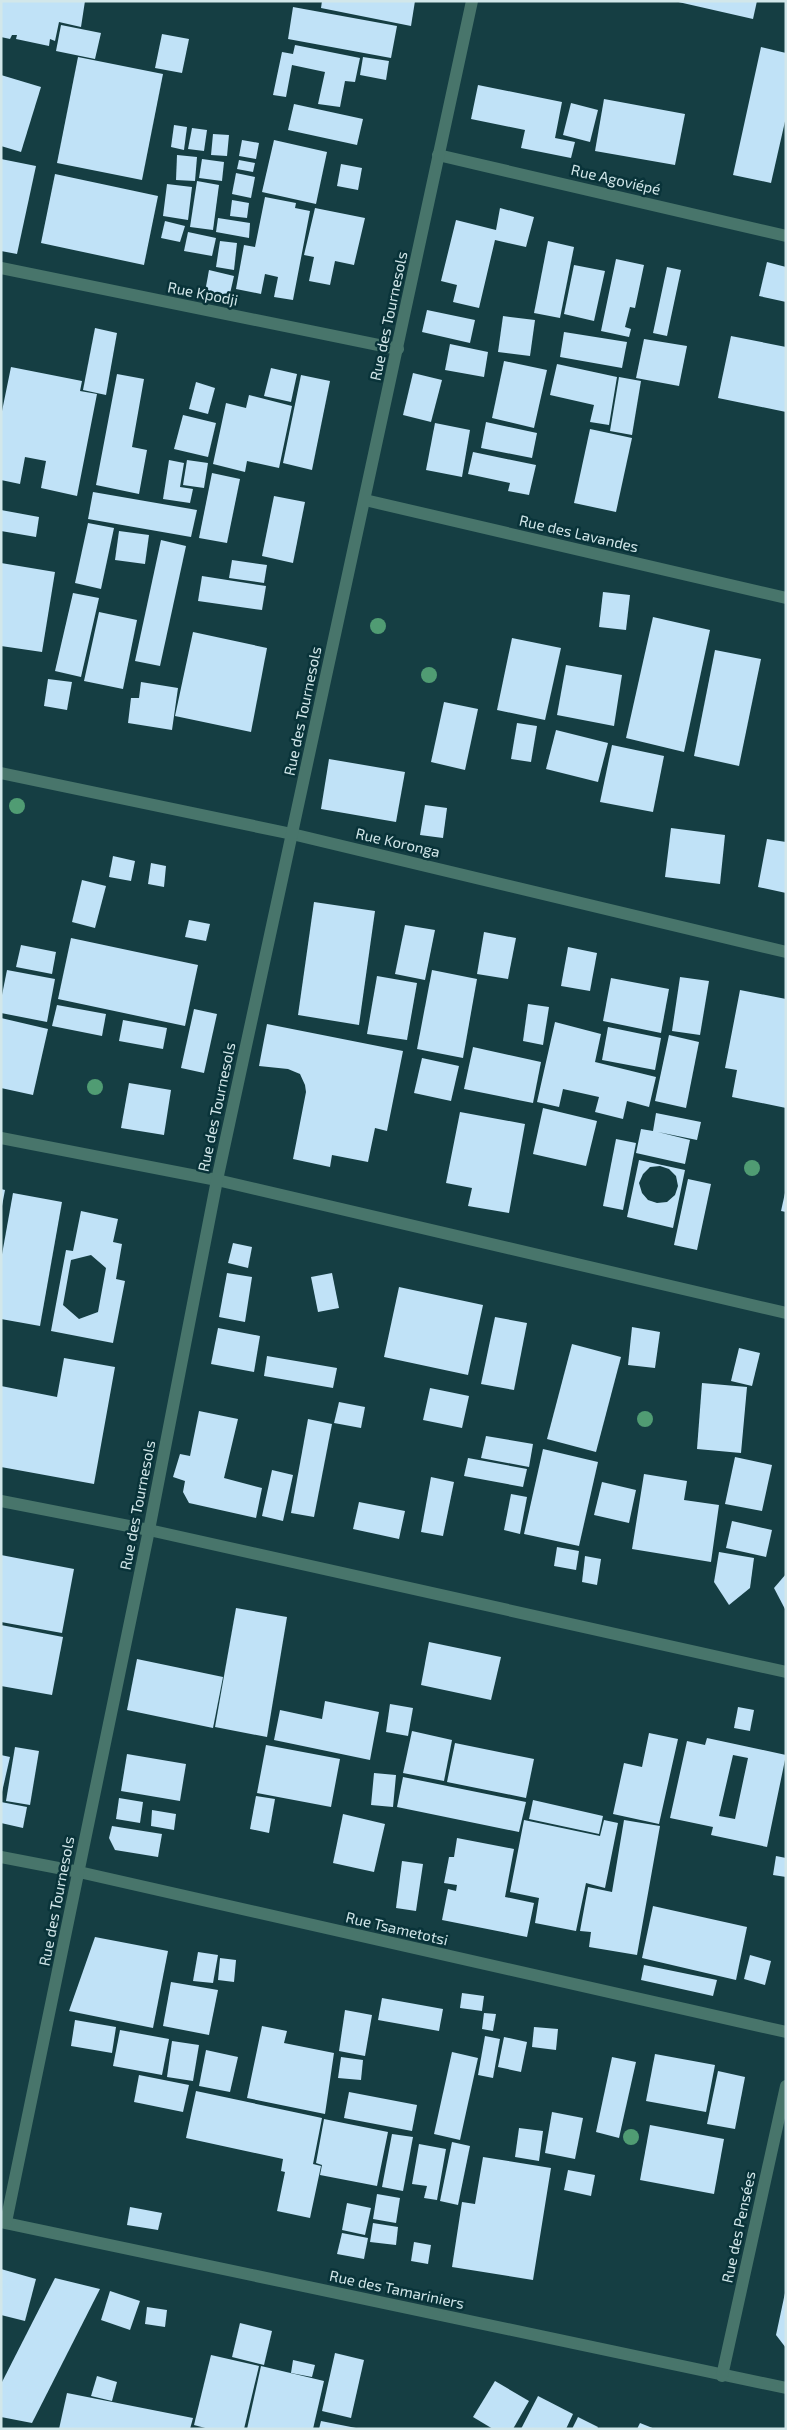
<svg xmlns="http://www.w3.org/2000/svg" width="787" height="2430" font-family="'Exo 2',sans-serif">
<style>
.building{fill:#c0e2f7;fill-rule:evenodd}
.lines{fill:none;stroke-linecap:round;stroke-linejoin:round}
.street{stroke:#48756b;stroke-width:12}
.tree{fill:#509c73}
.labels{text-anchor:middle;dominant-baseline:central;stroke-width:5;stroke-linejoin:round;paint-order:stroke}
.street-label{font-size:15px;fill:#d2e7ea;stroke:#093339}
</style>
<rect width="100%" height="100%" fill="#153e43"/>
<g class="building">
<path d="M1,1H85L81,27L59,22L55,41L50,39L49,46L16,39L17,35H12L10,39L1,37Z"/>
<path d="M322,1H415L411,26L321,8Z"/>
<path d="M674,1H757L753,19Z"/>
<path d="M293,7L397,26L391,58L288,39Z"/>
<path d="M61,25L101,33L95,59L56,51Z"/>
<path d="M162,34L189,39L182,73L155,68Z"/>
<path d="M295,45L360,58L355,82L345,81L340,107L318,104L325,72L292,65L286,97L273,95L282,52L293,54Z"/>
<path d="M761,47L786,53V117L771,183L733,175Z"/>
<path d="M78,57L163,74L142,180L57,163Z"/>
<path d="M363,57L389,61L386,80L360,75Z"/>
<path d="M1,75L41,87L21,152L1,146Z"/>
<path d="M478,85L562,102L555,138L575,142L571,158L521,148L525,130L471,119Z"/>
<path d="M604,99L685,114L675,165L595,151Z"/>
<path d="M571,103L598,110L590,142L563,135Z"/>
<path d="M294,104L363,119L357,145L288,130Z"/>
<path d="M174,125L187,127L184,150L171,147Z"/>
<path d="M192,128L207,130L204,151L188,149Z"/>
<path d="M213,134L229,135L227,156L211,155Z"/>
<path d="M242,140L259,143L256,159L239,156Z"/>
<path d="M274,140L327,152L316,204L262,192Z"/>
<path d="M177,155L197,157L195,181L176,180Z"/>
<path d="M1,159L36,166L17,254L1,251Z"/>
<path d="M202,159L224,162L222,181L199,178Z"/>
<path d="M239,160L255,163L253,172L237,169Z"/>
<path d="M341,164L362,168L358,190L337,186Z"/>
<path d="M236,173L255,177L251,198L232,194Z"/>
<path d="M55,174L158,196L144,265L41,243Z"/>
<path d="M197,181L219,185L213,230L190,227Z"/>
<path d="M167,184L192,187L188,220L163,216Z"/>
<path d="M265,197L296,203L295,208L310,211L293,300L274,297L278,277L265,274L261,294L236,289L244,245L255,247Z"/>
<path d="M232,200L249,203L247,218L230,216Z"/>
<path d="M315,208L365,218L354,265L335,261L330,285L309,281L314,257L304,255Z"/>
<path d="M500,208L534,217L526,247L495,240L479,308L453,302L457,285L441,281L456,220L496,230Z"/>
<path d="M218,218L250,223L249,238L216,232Z"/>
<path d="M165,221L185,226L180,242L161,238Z"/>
<path d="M188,232L216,238L212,256L184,251Z"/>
<path d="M220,241L237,243L234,270L216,267Z"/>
<path d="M548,241L574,247L560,318L534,313Z"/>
<path d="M616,259L644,265L635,308L630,307L625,327L631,329L629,337L601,331Z"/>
<path d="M767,262L786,267V302L759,296Z"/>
<path d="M574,265L605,271L594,321L564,314Z"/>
<path d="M667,267L681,270L667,336L653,333Z"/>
<path d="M209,270L234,276L229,298L205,292Z"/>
<path d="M427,310L475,320L470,343L422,332Z"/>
<path d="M503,316L535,320L530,356L498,352Z"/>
<path d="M95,328L117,333L106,395L83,390Z"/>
<path d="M564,332L627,342L622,368L560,357Z"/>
<path d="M731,336L786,347V412L718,398Z"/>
<path d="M644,339L687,346L679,386L636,378Z"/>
<path d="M450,344L488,352L484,377L445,370Z"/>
<path d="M504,361L547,370L534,428L492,418Z"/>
<path d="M557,364L617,377L609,425L590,422L594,405L550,395Z"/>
<path d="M11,367L82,381L80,391L97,394L77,496L41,488L46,461L25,457L20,484L1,480V416Z"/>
<path d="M271,368L297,374L291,402L264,396Z"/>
<path d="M413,373L442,380L431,422L403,415Z"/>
<path d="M117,374L144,379L132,447L147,450L139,494L96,485Z"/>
<path d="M301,375L330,381L312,470L283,463Z"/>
<path d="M619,377L641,381L632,435L610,431Z"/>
<path d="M196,382L215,388L208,414L189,409Z"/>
<path d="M249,395L292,406L279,468L247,461L245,472L213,464L226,403L246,408Z"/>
<path d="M183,415L216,423L208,457L174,449Z"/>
<path d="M486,422L537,433L532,458L481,448Z"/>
<path d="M435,423L470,430L462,477L426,470Z"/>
<path d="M590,429L632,438L616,512L574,503Z"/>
<path d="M473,452L536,465L529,495L508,491L510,483L468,474Z"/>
<path d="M169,460L184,463L180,487L193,489L190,503L163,499Z"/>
<path d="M187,460L208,463L204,488L183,485Z"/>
<path d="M212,473L240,479L227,543L199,538Z"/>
<path d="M93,492L197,510L191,537L88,519Z"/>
<path d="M274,496L305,502L293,563L262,556Z"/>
<path d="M1,510L39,517L36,537L1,531Z"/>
<path d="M88,523L114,528L101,589L75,583Z"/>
<path d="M119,531L149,535L145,564L115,560Z"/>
<path d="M161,540L186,546L160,666L135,661Z"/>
<path d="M232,560L267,565L264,583L229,578Z"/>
<path d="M1,563L55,572L42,652L1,646Z"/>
<path d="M202,576L266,586L262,610L198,601Z"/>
<path d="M603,592L630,595L626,630L599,627Z"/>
<path d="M73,593L99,598L81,677L55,671Z"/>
<path d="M99,612L137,620L123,689L84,681Z"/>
<path d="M653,617L710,630L684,752L626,738Z"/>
<path d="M193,632L267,648L251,732L175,716Z"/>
<path d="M512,638L561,648L545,720L497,710Z"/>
<path d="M715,650L761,659L739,766L694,756Z"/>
<path d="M566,665L622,675L614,726L557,715Z"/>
<path d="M48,679L72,682L67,710L44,706Z"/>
<path d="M141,682L178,688L172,730L128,723L131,698H139Z"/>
<path d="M444,702L478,709L465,770L431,762Z"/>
<path d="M517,723L537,726L531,762L511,759Z"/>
<path d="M556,730L608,743L598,782L546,769Z"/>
<path d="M612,745L664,756L653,812L600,802Z"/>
<path d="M329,759L405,772L396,822L321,809Z"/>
<path d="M425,805L447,808L443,838L420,835Z"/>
<path d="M671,828L725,835L720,884L665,877Z"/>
<path d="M767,839L786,842V893L758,887Z"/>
<path d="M113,856L135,861L131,881L109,877Z"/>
<path d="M151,863L166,866L164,887L148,884Z"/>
<path d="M82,880L106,886L95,928L72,922Z"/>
<path d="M314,902L375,911L359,1025L298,1015Z"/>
<path d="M189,920L210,924L206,941L185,937Z"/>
<path d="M405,925L435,930L425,980L395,974Z"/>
<path d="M484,932L516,938L508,979L477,974Z"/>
<path d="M71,938L198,965L185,1026L58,999Z"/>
<path d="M21,945L56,952L52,974L16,967Z"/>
<path d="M568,947L597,953L590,991L561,986Z"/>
<path d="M7,970L55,979L47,1022L1,1013V1000Z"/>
<path d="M432,970L477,979L463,1058L417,1049Z"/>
<path d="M377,976L417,983L407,1040L367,1034Z"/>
<path d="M680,977L709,981L700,1035L672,1031Z"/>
<path d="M611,978L669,989L661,1033L603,1021Z"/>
<path d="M740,990L786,999V1108L732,1097L737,1070L725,1068Z"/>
<path d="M528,1004L549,1007L543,1045L523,1041Z"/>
<path d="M57,1005L106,1014L102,1036L52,1026Z"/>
<path d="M194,1009L217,1014L204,1073L181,1068Z"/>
<path d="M1,1018L48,1029L33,1095L1,1088Z"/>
<path d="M123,1020L167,1028L163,1049L119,1041Z"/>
<path d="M555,1022L601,1034L595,1062L656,1077L649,1107L627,1101L623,1119L595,1112L599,1097L563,1089L559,1107L537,1102Z"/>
<path d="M267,1024L403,1051L387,1131L375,1128L368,1162L332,1155L330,1167L293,1159L306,1092L305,1085L300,1074L288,1069L259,1066Z"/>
<path d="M608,1027L661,1038L655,1070L602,1060Z"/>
<path d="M669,1035L699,1042L686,1108L655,1101Z"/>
<path d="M473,1047L541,1062L533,1103L464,1089Z"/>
<path d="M422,1058L459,1066L451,1101L414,1093Z"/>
<path d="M129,1083L171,1090L164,1135L121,1128Z"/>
<path d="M543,1108L597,1121L586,1166L533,1154Z"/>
<path d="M460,1112L525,1124L509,1213L468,1206L472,1188L446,1183Z"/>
<path d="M656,1113L701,1122L697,1140L658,1132L690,1140L685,1164L636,1153L641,1129L653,1131Z"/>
<path d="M616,1139L636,1143L623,1210L603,1206Z"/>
<path d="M639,1160L685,1170L673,1228L627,1217ZM660,1166L669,1169L676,1176L678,1186L675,1195L667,1202L657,1203L648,1200L642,1193L639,1183L643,1174L650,1167Z"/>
<path d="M688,1179L711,1184L697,1250L674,1245Z"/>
<path d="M1,1189L5,1190L2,1206H1Z"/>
<path d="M13,1193L62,1202L40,1326L1,1319V1260Z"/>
<path d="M785,1193H786V1212L781,1211Z"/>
<path d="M81,1211L118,1219L113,1242L122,1244L116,1279L125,1281L113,1343L51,1331L66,1250L73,1251ZM91,1255L106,1268L98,1312L79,1319L63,1305L71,1260Z"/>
<path d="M233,1243L252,1247L248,1268L228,1263Z"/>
<path d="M227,1273L252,1277L245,1322L219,1317Z"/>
<path d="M332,1273L339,1308L318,1312L311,1277Z"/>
<path d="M399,1287L483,1305L468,1375L384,1357Z"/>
<path d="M495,1317L527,1323L514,1390L481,1384Z"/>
<path d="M632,1327L660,1332L655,1368L628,1365Z"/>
<path d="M218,1328L260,1336L254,1372L211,1364Z"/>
<path d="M572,1344L621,1357L596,1452L547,1439Z"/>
<path d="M739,1348L760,1353L752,1386L731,1381Z"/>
<path d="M267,1356L337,1368L333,1388L264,1376Z"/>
<path d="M64,1358L115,1367L94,1484L1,1467V1386L57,1397Z"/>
<path d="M702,1383L747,1387L741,1453L697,1449Z"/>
<path d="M430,1388L469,1396L462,1428L423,1420Z"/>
<path d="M339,1402L365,1407L361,1428L334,1423Z"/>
<path d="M199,1411L238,1419L224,1478L262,1488L256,1518L189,1503L183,1492L185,1481L173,1477L180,1454L190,1456Z"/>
<path d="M308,1419L332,1424L314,1517L291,1513Z"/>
<path d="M486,1436L533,1444L529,1467L481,1458Z"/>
<path d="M543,1449L598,1462L579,1546L524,1534Z"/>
<path d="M735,1457L772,1465L762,1511L725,1504Z"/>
<path d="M468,1458L527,1469L523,1487L464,1476Z"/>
<path d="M272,1470L293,1475L283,1521L262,1516Z"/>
<path d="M644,1474L687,1481L684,1500L719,1505L711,1562L632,1549Z"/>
<path d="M431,1477L454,1482L443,1536L421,1532Z"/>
<path d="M602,1482L636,1490L629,1523L594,1515Z"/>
<path d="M511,1494L527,1497L520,1534L504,1530Z"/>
<path d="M359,1502L405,1511L399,1539L353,1529Z"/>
<path d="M732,1521L772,1530L766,1557L726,1548Z"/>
<path d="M557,1547L579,1551L576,1570L554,1566Z"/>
<path d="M719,1552L754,1558L750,1588L729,1605L714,1582Z"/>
<path d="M1,1555L74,1569L62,1633L1,1622Z"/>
<path d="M585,1556L601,1559L597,1585L582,1582Z"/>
<path d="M786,1574V1611L774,1588Z"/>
<path d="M236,1608L287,1617L267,1737L215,1727Z"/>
<path d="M1,1625L63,1637L52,1695L1,1686Z"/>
<path d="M429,1642L501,1657L491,1700L421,1685Z"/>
<path d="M137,1659L223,1677L213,1728L127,1710Z"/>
<path d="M325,1701L379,1712L370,1760L274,1740L280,1710L322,1719Z"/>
<path d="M390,1704L413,1708L408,1736L386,1732Z"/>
<path d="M738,1707L754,1710L750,1731L734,1728Z"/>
<path d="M412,1731L452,1740L444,1781L403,1773Z"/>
<path d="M649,1733L678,1739L659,1824L613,1814L624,1763L642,1767Z"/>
<path d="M707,1738L786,1755L767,1847L711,1835L713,1827L670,1818L687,1741L705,1745ZM733,1755L748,1758L735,1819L719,1816Z"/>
<path d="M455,1743L534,1759L526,1798L447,1782Z"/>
<path d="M266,1745L340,1759L331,1807L257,1793Z"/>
<path d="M15,1747L39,1751L30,1805L6,1801Z"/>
<path d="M127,1754L186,1764L180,1801L121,1791Z"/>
<path d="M1,1755L10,1757L2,1792H1Z"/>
<path d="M374,1773L396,1775L393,1807L371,1805Z"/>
<path d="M403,1777L526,1802L519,1832L397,1807Z"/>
<path d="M256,1796L275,1799L269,1833L250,1829Z"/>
<path d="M119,1798L143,1802L140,1823L116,1819Z"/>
<path d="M533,1800L603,1816L599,1834L529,1819Z"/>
<path d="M1,1802L27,1807L23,1828L1,1823Z"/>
<path d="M152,1810L176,1814L174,1830L151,1826Z"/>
<path d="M343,1814L385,1824L374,1872L333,1863Z"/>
<path d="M524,1820L600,1836L604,1820L618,1823L605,1888L586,1883L576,1931L535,1923L539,1898L510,1892Z"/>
<path d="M624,1820L660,1826L637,1955L589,1947L591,1932L580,1931L588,1887L612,1892Z"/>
<path d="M112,1826L162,1834L158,1857L115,1850L109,1838Z"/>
<path d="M457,1838L514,1849L505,1897L534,1903L527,1937L442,1920L448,1889L456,1891L457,1885L444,1883L449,1857H454Z"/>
<path d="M776,1856L786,1858V1877L773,1875Z"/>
<path d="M402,1861L423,1864L416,1911L396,1908Z"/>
<path d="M653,1906L747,1927L736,1980L642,1958Z"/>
<path d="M95,1937L168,1951L153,2028L69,2011Z"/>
<path d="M198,1952L218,1955L213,1983L193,1981Z"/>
<path d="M750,1955L771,1961L765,1985L744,1979Z"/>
<path d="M220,1958L236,1960L234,1982L218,1980Z"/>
<path d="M644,1965L717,1980L713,1996L641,1980Z"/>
<path d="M171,1982L218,1990L209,2035L163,2026Z"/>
<path d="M462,1993L484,1996L482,2011L460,2008Z"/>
<path d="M382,1998L443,2009L439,2031L378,2020Z"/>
<path d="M345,2010L372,2015L365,2056L339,2051Z"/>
<path d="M484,2013L496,2014L493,2031L482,2029Z"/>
<path d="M75,2020L116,2027L112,2053L71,2046Z"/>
<path d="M262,2026L287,2031L284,2043L334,2053L325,2114L247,2098Z"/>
<path d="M534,2027L558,2029L556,2050L532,2047Z"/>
<path d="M120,2030L169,2039L162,2075L113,2066Z"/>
<path d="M485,2036L500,2039L493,2078L478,2075Z"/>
<path d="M504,2037L527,2042L521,2072L498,2067Z"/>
<path d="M172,2041L199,2045L193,2081L167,2077Z"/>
<path d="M206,2050L238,2057L230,2092L199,2086Z"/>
<path d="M452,2052L478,2058L460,2140L434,2134Z"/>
<path d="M655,2054L715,2065L706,2112L646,2101Z"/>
<path d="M341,2057L363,2060L361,2080L338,2078Z"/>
<path d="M612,2057L636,2062L619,2138L596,2132Z"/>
<path d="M718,2071L745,2077L735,2129L707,2124Z"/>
<path d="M139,2075L189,2085L183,2112L134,2102Z"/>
<path d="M196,2091L322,2118L313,2164L321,2166L310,2218L277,2211L285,2172L281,2171L283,2159L186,2138Z"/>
<path d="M349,2092L417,2105L412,2131L344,2118Z"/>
<path d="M552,2112L583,2118L575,2159L545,2153Z"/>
<path d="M324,2119L388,2132L377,2186L320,2175L322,2165L316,2163Z"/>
<path d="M650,2125L724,2139L714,2194L640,2180Z"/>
<path d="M519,2128L543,2131L539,2161L515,2157Z"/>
<path d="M392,2134L413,2137L403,2191L382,2187Z"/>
<path d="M452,2142L470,2146L458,2205L440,2201Z"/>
<path d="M419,2144L446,2149L437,2200L424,2198L427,2186L412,2184Z"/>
<path d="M483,2157L551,2168L533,2280L452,2267L462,2202L475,2204Z"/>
<path d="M568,2170L595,2175L591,2196L564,2190Z"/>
<path d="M377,2194L400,2198L396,2223L373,2219Z"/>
<path d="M347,2203L371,2208L365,2235L342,2230Z"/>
<path d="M130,2207L162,2213L158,2230L127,2225Z"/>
<path d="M373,2223L398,2227L396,2245L370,2242Z"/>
<path d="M342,2233L368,2238L364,2259L337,2254Z"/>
<path d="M414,2242L431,2245L428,2264L411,2261Z"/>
<path d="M1,2269L36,2279L25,2321L1,2315Z"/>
<path d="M55,2278L100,2289L32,2423L1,2417V2384Z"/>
<path d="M110,2291L140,2301L130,2330L101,2320Z"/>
<path d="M785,2293H786V2348L776,2335Z"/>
<path d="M147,2307L167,2310L165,2327L145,2324Z"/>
<path d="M240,2323L272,2331L264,2365L232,2357Z"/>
<path d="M335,2353L364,2360L351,2418L322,2411Z"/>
<path d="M211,2355L259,2366L244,2429H209L194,2425Z"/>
<path d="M293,2360L315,2365L312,2377L291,2373Z"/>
<path d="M261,2366L324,2381L313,2429H247Z"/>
<path d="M97,2376L117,2382L112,2401L91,2396Z"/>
<path d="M495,2381L529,2401L513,2429H493L473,2417Z"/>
<path d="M67,2393L193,2418L190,2429H59Z"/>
<path d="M538,2396L573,2414L566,2429H521Z"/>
<path d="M578,2417L598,2427L597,2429H572Z"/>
<path d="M321,2421L356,2428V2429H319Z"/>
<path d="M640,2423L655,2429H637Z"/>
</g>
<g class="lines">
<g class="street">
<path d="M438,155L786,236"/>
<path d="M1,268L398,349"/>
<path d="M365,500L786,598"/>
<path d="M1,773L292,834L786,952"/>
<path d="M1,1138L217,1180L786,1313"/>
<path d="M1,1501L149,1530L786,1672"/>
<path d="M1,1857L79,1872L786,2032"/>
<path d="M1,2222L786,2388"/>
<path d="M6,2222L149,1530L217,1180L472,1"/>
<path d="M722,2376L786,2086"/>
</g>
</g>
<g class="tree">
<circle cx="378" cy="626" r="8"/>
<circle cx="429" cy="675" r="8"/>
<circle cx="17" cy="806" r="8"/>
<circle cx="95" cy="1087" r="8"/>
<circle cx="752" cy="1168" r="8"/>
<circle cx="645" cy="1419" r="8"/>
<circle cx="631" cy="2137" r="8"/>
</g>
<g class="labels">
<g class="street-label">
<text transform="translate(616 179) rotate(13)">Rue Agoviépé</text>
<text transform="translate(203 293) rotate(11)">Rue Kpodji</text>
<text transform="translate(388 316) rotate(-78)">Rue des Tournesols</text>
<text transform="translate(579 533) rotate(13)">Rue des Lavandes</text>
<text transform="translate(302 711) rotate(-78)">Rue des Tournesols</text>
<text transform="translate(398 842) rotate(13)">Rue Koronga</text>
<text transform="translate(216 1107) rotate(-78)">Rue des Tournesols</text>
<text transform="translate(137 1505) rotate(-79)">Rue des Tournesols</text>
<text transform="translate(56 1901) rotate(-79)">Rue des Tournesols</text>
<text transform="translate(397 1928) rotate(13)">Rue Tsametotsi</text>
<text transform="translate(738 2227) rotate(-78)">Rue des Pensées</text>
<text transform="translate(397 2289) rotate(12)">Rue des Tamariniers</text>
</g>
</g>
<rect width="787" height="2430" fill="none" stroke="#d2e7ea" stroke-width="5"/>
</svg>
